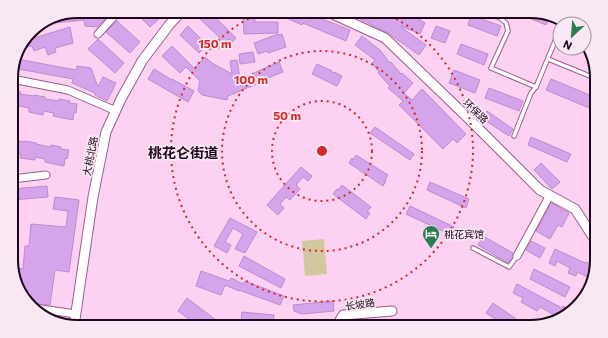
<svg xmlns="http://www.w3.org/2000/svg" width="608" height="338" font-family="Commissioner,'Noto Sans SC',sans-serif">
<style>
.green{fill:#d3c89d}
.building{fill:#d5a4ea;stroke:#bb8bcf}
.lines{fill:none;stroke-linecap:round;stroke-linejoin:round}
.lane-casing{stroke:#9d5b8e;stroke-width:5.5}
.street-casing{stroke:#9d5b8e;stroke-width:9}
.secondary-casing{stroke:#9d5b8e;stroke-width:11}
.lane{stroke:#fff;stroke-width:3.5}
.street{stroke:#fff;stroke-width:7}
.secondary{stroke:#fff;stroke-width:9}
.ring{fill:none;stroke:#d62828;stroke-width:2;stroke-dasharray:2 4}
.labels{text-anchor:middle;dominant-baseline:central;stroke-width:3.5;stroke-linejoin:round;paint-order:stroke}
.street-label{font-size:10px;fill:#1f061a;stroke:#f8e8f3}
.poi-label{font-size:10px;fill:#1f061a;stroke:#f8e8f3;text-anchor:start}
.district-label{font-size:14px;font-weight:bold;fill:#1f061a;stroke:#f8e8f3}
.rim{fill:none;stroke:#1f061a;stroke-width:2}
.centre{fill:#d62828;stroke:#f8e8f3;stroke-width:2}
.ring-label{font-size:12px;text-anchor:middle;font-weight:bold;fill:#d62828;stroke:#f8e8f3;stroke-width:3.5;stroke-linejoin:round;paint-order:stroke}
</style>
<rect width="100%" height="100%" fill="#fdd1f1"/>
<path class="green" d="M324,239L327,274L305,276L302,241Z"/>
<g class="building">
<path d="M134,11H154L161,17L150,27Z"/>
<path d="M203,11H209L236,38L232,42L229,39L218,49L214,44L220,38L198,17Z"/>
<path d="M229,11H255V22H278V33L244,34L243,14L237,19Z"/>
<path d="M262,11H302L350,30L346,41L303,23L302,25L278,14V19Z"/>
<path d="M344,11H424L420,20L425,23L420,34L401,26V27L426,45L419,55L388,33Z"/>
<path d="M512,11H530L550,16L546,25Z"/>
<path d="M77,12L106,14V18L97,27L85,26L84,20L53,23L52,21Z"/>
<path d="M471,15L501,26L497,36L468,25Z"/>
<path d="M117,21L140,42L130,53L106,32Z"/>
<path d="M188,26L207,45L199,53L180,35Z"/>
<path d="M436,26L450,31L445,43L431,38Z"/>
<path d="M70,27L73,43L55,48L56,52L48,55L45,47L34,51L32,46L24,47L27,40Z"/>
<path d="M278,34V35L282,34L286,47L268,53L267,51L258,54L254,43Z"/>
<path d="M362,36L380,50L390,63L391,62L401,74L402,73L413,83L404,93L412,100L422,89L466,134L457,143L453,139L443,149L399,105L403,101L388,88L390,86L378,73L379,72L372,63L375,60L355,45Z"/>
<path d="M98,39L124,63L115,73L88,49Z"/>
<path d="M461,44L488,54L484,65L457,54Z"/>
<path d="M172,46L194,68L205,57L212,63L232,74L230,61L237,60L240,79L279,62L283,72L265,79L266,80L228,96L227,100L202,95L198,91L200,81L186,67L180,73L162,56Z"/>
<path d="M253,52L255,62L240,64L239,54Z"/>
<path d="M17,59L76,70L77,66L91,68L98,87L103,77L116,83L107,101L95,95V93L72,83L73,79L13,68Z"/>
<path d="M317,64L332,71V72L333,73L334,72L342,76L337,86L312,74Z"/>
<path d="M154,69L172,80V79L194,91L188,102L148,79Z"/>
<path d="M454,70L480,80L475,93L449,83Z"/>
<path d="M551,79L597,98V103L594,110L546,90Z"/>
<path d="M489,88L523,101L519,111L485,98Z"/>
<path d="M12,91L21,92L20,94L33,96L34,95L45,97V99L59,101V99L70,101L69,103L77,104L76,113L74,112L73,120L53,116L54,113L44,111L43,115L29,112V108L19,106L18,110L12,109Z"/>
<path d="M487,111L513,129L509,136L483,119Z"/>
<path d="M375,127L414,154L410,160L370,133Z"/>
<path d="M531,137L571,154L567,162L528,145Z"/>
<path d="M12,140L25,142V141L36,143V144L50,147L51,145L61,147V149L69,150L67,159L65,158L64,166L45,162V159L35,157V160L20,158L21,154L12,153Z"/>
<path d="M356,155L388,175L385,180L386,181L383,186L349,163L352,158L353,160Z"/>
<path d="M541,163L560,182L552,189L534,170Z"/>
<path d="M301,167L312,176L308,181L303,177L296,185L300,189L290,200L286,197L280,204L284,208L278,215L267,205Z"/>
<path d="M430,182L469,199L466,208L427,190Z"/>
<path d="M342,185L371,207L367,212L370,213L366,219L333,194L337,189L338,190Z"/>
<path d="M47,186L48,197L12,200V189Z"/>
<path d="M55,197L79,200L69,272L55,270L50,305L29,303L22,297L20,291L22,278H18L19,268L23,269L25,246H29L31,224L66,227L68,211L53,209Z"/>
<path d="M551,203L569,213L562,227L558,225L550,239L536,231Z"/>
<path d="M410,206L454,227L451,235L406,214Z"/>
<path d="M230,218L257,232L245,253L235,249L243,234L233,228L225,242L231,245L227,253L214,246Z"/>
<path d="M483,236L513,253L512,257L508,263L478,245Z"/>
<path d="M531,241L545,248L540,258L526,250Z"/>
<path d="M555,249L585,263L586,262L596,267L592,279L577,272L576,276L568,273L570,268L557,261L555,266L549,263Z"/>
<path d="M244,256L285,279L281,288L239,266Z"/>
<path d="M534,269L570,287L565,297L530,279Z"/>
<path d="M201,271L229,281L231,278L243,284L245,281L284,296L280,305L239,290V291L225,285L221,295L196,286Z"/>
<path d="M517,284L562,308L563,306L571,310L564,318L561,319L540,307L537,311L521,302L523,298L513,293Z"/>
<path d="M187,298L225,327H200L178,311Z"/>
<path d="M333,301L334,311L302,314L294,311L293,305Z"/>
<path d="M493,303L528,327H508L486,313Z"/>
<path d="M242,312L274,315L273,325L241,321Z"/>
<path d="M372,321L393,323V327H371Z"/>
</g>
<g class="lines">
<defs>
<g id="lane">
<path d="M483,11L500,18L506,23L508,31L491,68L536,87"/>
<path d="M548,59L597,79"/>
<path d="M514,136L531,93L536,87L560,29"/>
<path d="M473,248L509,267L517,256"/>
</g>
<g id="street">
<path d="M98,34L119,11"/>
<path d="M12,79L68,90L116,111"/>
<path d="M12,179L46,175"/>
<path d="M517,256L550,195"/>
<path d="M34,308L76,314"/>
</g>
<g id="secondary">
<path d="M326,11L385,38L468,118L540,190L575,209L597,243"/>
<path d="M74,326L93,197L106,132L121,99L142,61L169,25L182,11"/>
<path d="M336,327L343,315L392,311"/>
</g>
</defs>
<use href="#lane" class="lane-casing"/>
<use href="#street" class="street-casing"/>
<use href="#secondary" class="secondary-casing"/>
<use href="#lane" class="lane"/>
<use href="#street" class="street"/>
<use href="#secondary" class="secondary"/>
</g>
<g class="ring">
<circle cx="322" cy="151" r="50"/>
<circle cx="322" cy="151" r="100"/>
<path d="M380 11A151 151 0 1 1 264 11"/>
</g>
<defs>
<symbol id="hotel-pin" viewBox="-11 -11 22 30"><path d="M0 17L-7.5 6A9.5 9.5 0 1 1 7.5 6Z" fill="#2a7e51" stroke="#f8e8f3"/><path d="M-6-4.5h1.5V1H6V5H4.5V3h-9V5H-6ZM-4 0a1.8 1.8 0 1 1 3.6 0ZM.5 0V-2.5h3Q6-2.5 6 0Z" fill="#fff"/></symbol>
</defs>
<g fill-rule="evenodd">
<use href="#hotel-pin" x="421" y="224" width="20" height="27"/>
</g>
<g class="labels">
<g class="street-label">
<text transform="translate(476 111) rotate(44)">环保路</text>
<text transform="translate(90 156) rotate(-79)">大桃北路</text>
<text transform="translate(360 304) rotate(-8)">长坡路</text>
</g>
<g class="poi-label">
<text x="444" y="234">桃花宾馆</text>
</g>
<g class="district-label">
<text x="183" y="152">桃花仑街道</text>
</g>
</g>
<path d="M0 0H608V338H0ZM78 18H530A60 60 0 0 1 590 78V260A60 60 0 0 1 530 320H78A60 60 0 0 1 18 260V78A60 60 0 0 1 78 18Z" fill="#f8e8f3" fill-rule="evenodd"/>
<path class="rim" d="M78 18H530A60 60 0 0 1 590 78V260A60 60 0 0 1 530 320H78A60 60 0 0 1 18 260V78A60 60 0 0 1 78 18Z"/>
<circle cx="322" cy="151" r="6" class="centre"/>
<g class="ring-label">
<text x="215" y="48">150 m</text>
<text x="251" y="84">100 m</text>
<text x="287" y="120">50 m</text>
</g>
<g transform="translate(572 36) rotate(206)"><circle r="19" fill="#f8e8f3" stroke="#a18e9c"/>
<path d="M0-3L7 15L0 10L-7 15Z" fill="#2a7e51"/>
<text y="-6" font-size="11" font-weight="bold" text-anchor="middle" fill="#1f061a">N</text>
</g>
</svg>
